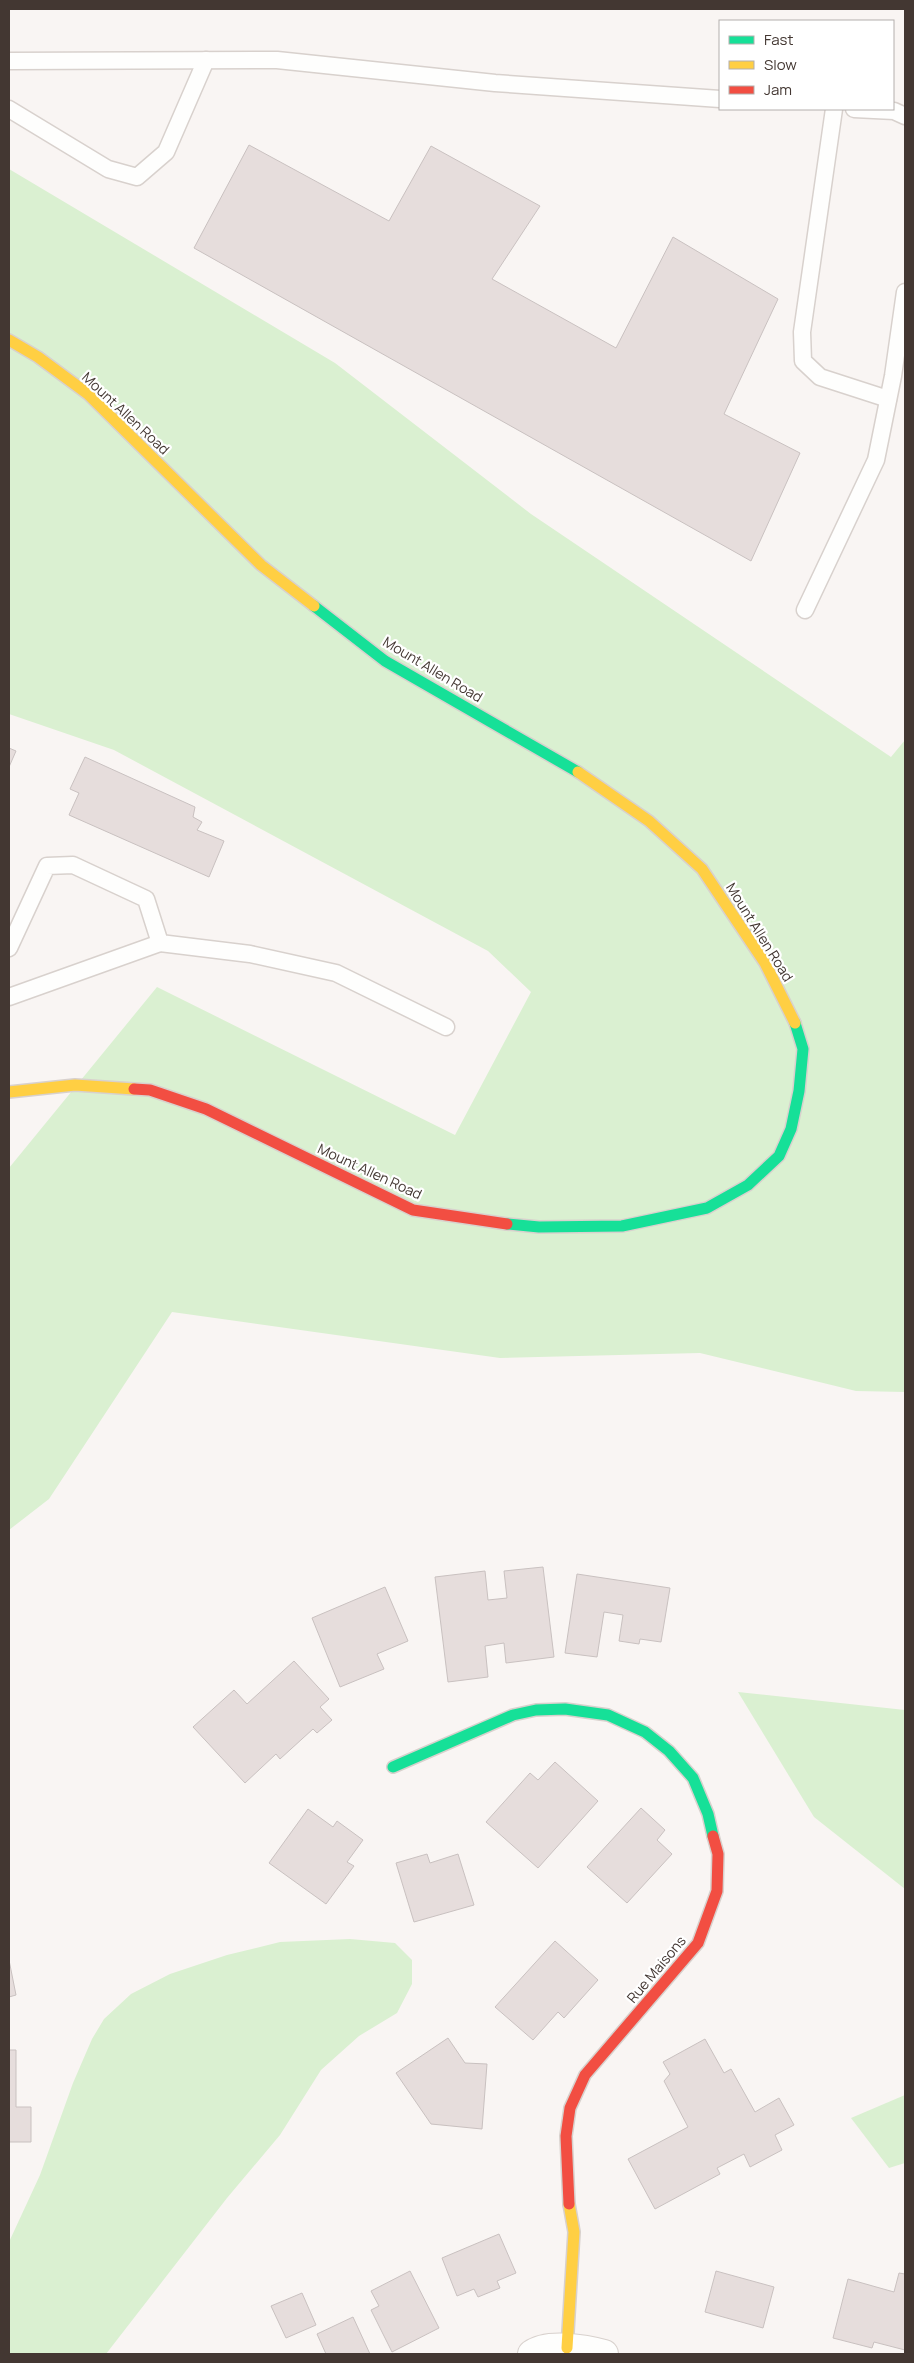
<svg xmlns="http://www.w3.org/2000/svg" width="914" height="2363" font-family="Manrope,sans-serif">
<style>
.green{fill:#daf0d1}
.building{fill:#e6dddc;stroke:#c9c1c0}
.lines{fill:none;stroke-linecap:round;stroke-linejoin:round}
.lane-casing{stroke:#d8d1cd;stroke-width:19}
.street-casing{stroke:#d8d1cd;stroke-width:30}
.fast-casing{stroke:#d8d1cd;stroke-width:14}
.slow-casing{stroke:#d8d1cd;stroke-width:14}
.jam-casing{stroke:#d8d1cd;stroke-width:14}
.lane{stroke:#fefefd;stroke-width:16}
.street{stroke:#fefefd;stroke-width:28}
.fast{stroke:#16e098;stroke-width:11}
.slow{stroke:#ffcf43;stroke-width:11}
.jam{stroke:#f24e42;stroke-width:11}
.labels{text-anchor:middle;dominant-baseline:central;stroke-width:4.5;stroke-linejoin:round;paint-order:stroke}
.street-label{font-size:14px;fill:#433732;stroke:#fff}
</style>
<rect width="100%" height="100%" fill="#f9f5f3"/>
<g class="green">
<path d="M9,169L335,363L531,514L891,757L905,740V1392L856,1391L700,1353L500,1358L172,1312L49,1499L9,1530V1168L157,987L455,1135L531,992L488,951L114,750L9,714Z"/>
<path d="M738,1692L905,1710V1889L814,1817Z"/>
<path d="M350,1939L395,1943L412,1960V1984L397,2013L359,2036L321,2070L280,2135L227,2198L106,2354H9V2242L40,2175L73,2083L92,2039L104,2019L131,1994L170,1974L227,1955L280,1942Z"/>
<path d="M905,2095V2163L889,2168L851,2118Z"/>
</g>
<g class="building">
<path d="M249,145L389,221L431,146L540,206L492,279L616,348L673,237L778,299L724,414L800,453L751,561L194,248Z"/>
<path d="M9,748L16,751L9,767Z"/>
<path d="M85,757L195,807L193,817L202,822L197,830L224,841L209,877L69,815L79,793L70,789Z"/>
<path d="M543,1567L554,1657L506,1663L504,1643L485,1646L488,1677L448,1682L435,1577L485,1571L488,1600L507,1598L504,1571Z"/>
<path d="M577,1574L670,1588L661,1642L640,1639L639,1644L619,1641L623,1615L604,1612L597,1657L565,1653Z"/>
<path d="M385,1587L408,1641L377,1654L384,1669L340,1687L312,1618Z"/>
<path d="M294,1661L329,1699L320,1707L332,1720L317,1733L313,1729L280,1759L276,1754L245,1783L193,1727L234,1690L247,1704Z"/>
<path d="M555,1762L598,1801L538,1868L486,1822L530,1773L538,1780Z"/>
<path d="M641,1808L665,1830L657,1840L672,1854L627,1903L587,1867Z"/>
<path d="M308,1809L333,1827L337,1821L363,1840L347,1862L354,1866L326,1904L269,1863Z"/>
<path d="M427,1854L430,1863L458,1854L474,1905L414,1922L396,1863Z"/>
<path d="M555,1941L598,1980L564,2018L558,2012L533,2040L495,2007Z"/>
<path d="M9,1960L16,1995L9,1997Z"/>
<path d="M448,2038L465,2063L487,2064L482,2129L431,2124L396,2073Z"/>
<path d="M705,2039L724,2073L731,2069L755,2112L779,2098L794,2125L775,2135L782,2150L750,2167L744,2154L717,2168L720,2174L655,2209L628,2159L688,2127L664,2081L670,2074L663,2062Z"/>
<path d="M9,2050H16V2107H31V2142H9Z"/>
<path d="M499,2234L516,2273L497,2281L500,2288L478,2297L474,2289L457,2296L442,2258Z"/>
<path d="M410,2271L439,2328L392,2352L371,2310L379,2306L371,2291Z"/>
<path d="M716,2271L774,2287L763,2328L705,2312Z"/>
<path d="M899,2273L905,2274V2350L874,2342L872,2348L833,2338L848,2279L894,2292Z"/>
<path d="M302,2293L316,2325L286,2338L271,2306Z"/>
<path d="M353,2317L370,2354H326L317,2334Z"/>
</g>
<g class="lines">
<defs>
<g id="lane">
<path d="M9,61L277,60L495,83L720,99"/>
<path d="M9,109L108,169L137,177L166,152L206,60"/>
<path d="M834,109L802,332L803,361L820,377L888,399"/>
<path d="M854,109L894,111L905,116"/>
<path d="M805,610L876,460L893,376L905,292"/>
<path d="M9,948L47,866L73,865L146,899L160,943L250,954L336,973L446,1027"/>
<path d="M9,997L160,943"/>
</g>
<path id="street" d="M532,2354C548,2342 586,2349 604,2354"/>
<g id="fast">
<path d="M314,606L385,661L578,772"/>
<path d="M507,1224L539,1227L622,1226L707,1208L748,1185L779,1156L791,1129L799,1091L803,1049L795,1023"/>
<path d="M393,1767L513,1715L536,1710L565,1709L608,1715L645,1732L669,1751L693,1778L708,1814L713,1836"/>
</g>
<g id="slow">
<path d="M9,340L38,357L88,394L261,565L314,606"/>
<path d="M578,772L649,821L702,869L765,963L795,1023"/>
<path d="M9,1092L75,1085L134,1089"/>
<path d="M567,2348L574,2232L569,2204"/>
</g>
<g id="jam">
<path d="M134,1089L150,1090L206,1109L413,1210L507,1224"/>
<path d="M569,2204L566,2136L570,2108L585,2075L698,1943L717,1891L718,1854L713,1836"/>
</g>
</defs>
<use href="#lane" class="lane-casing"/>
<use href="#street" class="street-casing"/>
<use href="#fast" class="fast-casing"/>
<use href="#slow" class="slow-casing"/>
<use href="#jam" class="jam-casing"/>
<use href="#lane" class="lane"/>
<use href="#street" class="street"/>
<use href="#fast" class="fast"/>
<use href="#slow" class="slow"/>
<use href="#jam" class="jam"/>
</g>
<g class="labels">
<g class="street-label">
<text transform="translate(126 413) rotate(43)">Mount Allen Road</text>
<text transform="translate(433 669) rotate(31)">Mount Allen Road</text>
<text transform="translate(760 932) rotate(58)">Mount Allen Road</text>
<text transform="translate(370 1171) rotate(25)">Mount Allen Road</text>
<text transform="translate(656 1969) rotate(-50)">Rue Maisons</text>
</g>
</g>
<rect width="914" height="2363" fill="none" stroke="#433732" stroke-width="20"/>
<rect x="719" y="20" width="175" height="90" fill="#ffffff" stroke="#b4afad"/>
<rect x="729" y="36" width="25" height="8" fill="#16e098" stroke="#b4afad"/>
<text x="764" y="45" font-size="15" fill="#433732">Fast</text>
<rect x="729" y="61" width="25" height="8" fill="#ffcf43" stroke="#b4afad"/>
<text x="764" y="70" font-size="15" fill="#433732">Slow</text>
<rect x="729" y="86" width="25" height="8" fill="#f24e42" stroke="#b4afad"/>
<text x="764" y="95" font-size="15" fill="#433732">Jam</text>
</svg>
